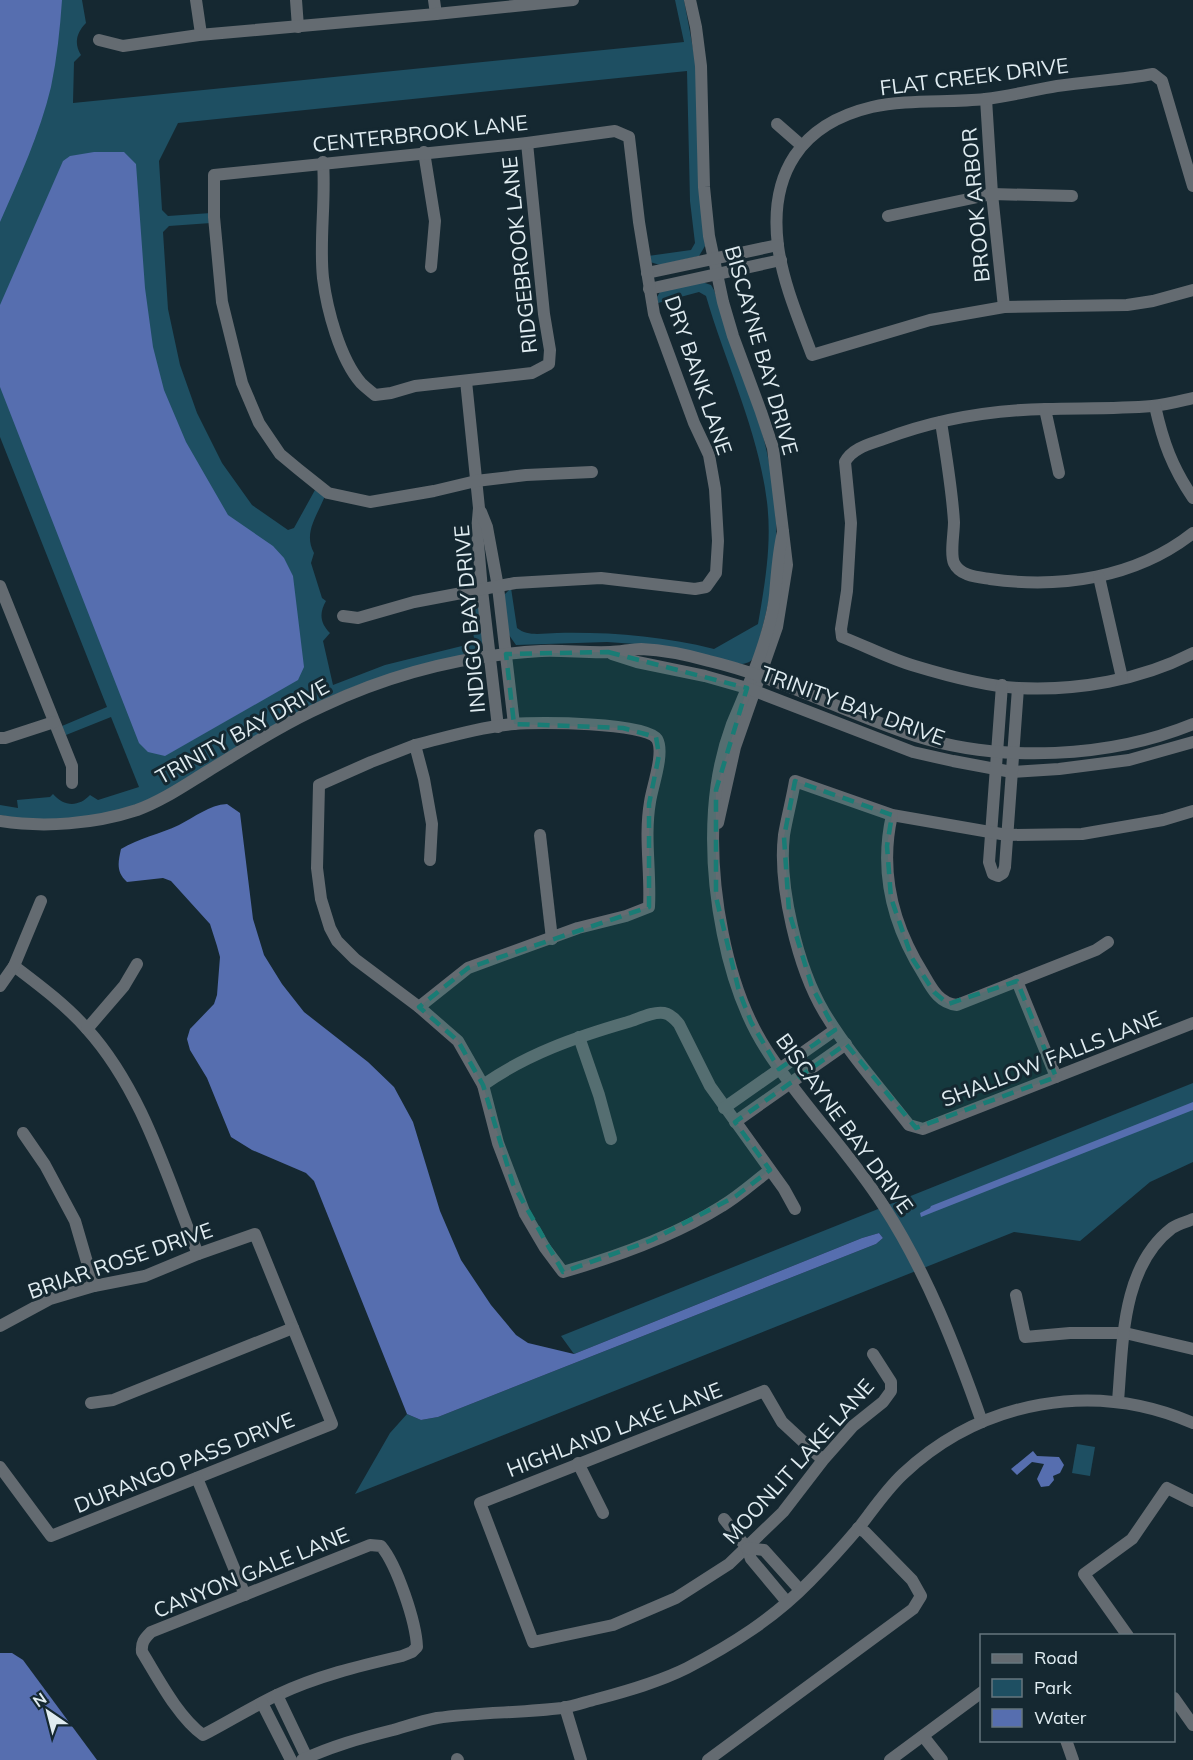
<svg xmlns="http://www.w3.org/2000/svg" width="1193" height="1760" font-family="Mulish,sans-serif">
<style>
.green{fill:#1e4f62}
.water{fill:#566eaf}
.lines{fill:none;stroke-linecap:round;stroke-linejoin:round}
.minor{stroke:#646b71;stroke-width:12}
.marked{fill:#197c75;fill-opacity:0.2;stroke:#197c75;stroke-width:4.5;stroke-dasharray:12 8;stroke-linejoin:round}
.labels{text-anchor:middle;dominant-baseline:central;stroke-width:6;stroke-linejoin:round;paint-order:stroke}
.street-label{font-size:21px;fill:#e0ecf1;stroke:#152831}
</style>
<rect width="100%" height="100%" fill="#152831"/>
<g class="green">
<path d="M0,0H82L86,23C76,33 74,44 81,55L74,62L73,103L684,42L675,0H684L697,70L705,246L699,256L660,265L650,262L648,256L691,250L695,243L690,201L687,71L178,123L159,161L162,210L168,216L211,213V223L169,226L163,232L168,309L180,365L197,413L222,463L252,505L288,530L294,528L315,490L325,496C317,516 303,533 314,553L311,563L322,598L326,601C319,613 320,623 330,633L323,641L333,685L385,665L470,644L474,638L467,595L477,598L479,602L483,645L476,653C428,666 377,675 332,696C286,717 243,745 200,770C183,780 166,792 149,800C108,818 44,825 0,815V805L18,808L17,800L50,797L53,794C64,807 79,807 90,795L98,800L139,787L111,717L66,735L62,726L107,707L0,437Z"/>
<path d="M702,282L711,285L714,290C740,365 774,442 776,523C778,567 767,611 756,653C753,660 750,663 742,664L650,645L607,642L516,645L509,635L504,595L511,588L517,628C528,637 543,633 557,633C610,632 662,636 714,649L758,624C765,584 772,543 767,502C758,430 726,365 706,296L699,292L658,303L657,297L660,292Z"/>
<path d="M1193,1083V1162L1150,1182L1080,1241L1014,1232L355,1494L390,1433L407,1414L421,1420L438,1417L876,1244L883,1238L879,1233L862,1238L574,1354L561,1336Z"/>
<path d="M1077,1444L1095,1447L1090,1476L1072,1473Z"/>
</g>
<g class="water">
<path d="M0,0H62C60,29 57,58 51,87C40,133 19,179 0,222Z"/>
<path d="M94,152H124L136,164L145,288L153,347L164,390L186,442L228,515L273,546L284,558L293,576L304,667L298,680L165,756L148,752L139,743L0,387V305L63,161L70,156Z"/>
<path d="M227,804L240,813L253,919L264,955L282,984L304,1012L368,1062L394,1087L413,1122L440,1211L461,1260L491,1305L516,1335L528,1343L574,1354L862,1238L879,1233L883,1238L876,1244L438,1417L421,1420L407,1414L314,1181L306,1173L252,1150L231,1137L207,1078L190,1050L187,1039L190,1029L214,1004L217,995L220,957L217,946L210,924L171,881L163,878L127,882C116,872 118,863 121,849C139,838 160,834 179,825C195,817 209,805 227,804Z"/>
<path d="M1193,1102V1110L921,1217L920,1213L930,1208L931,1206Z"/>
<path d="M1033,1451L1037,1456L1059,1457L1064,1465L1060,1473L1053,1476L1054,1480L1049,1486L1041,1487L1037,1479L1044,1464L1032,1462L1017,1475L1011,1469Z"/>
<path d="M0,1653H12L23,1660L97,1760H0Z"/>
</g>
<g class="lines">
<g class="minor">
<path d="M196,0L201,34"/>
<path d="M296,0L298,27"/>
<path d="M434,0L436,14"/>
<path d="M690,0L696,27L701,66L704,187L709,236L723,302L733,336L761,412L773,448L787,565L777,627L735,747L718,823"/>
<path d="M99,40L123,46L199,35L436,14L573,0"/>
<path d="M986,99L992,194L1004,307"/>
<path d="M777,124L801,145"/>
<path d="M424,152L435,221L431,267"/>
<path d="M323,162C326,201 319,240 323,278C327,310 340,359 361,383C365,387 370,391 375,395L391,393L415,386L532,373L549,364L550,350L544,314L527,143"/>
<path d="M1193,186L1162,81L1153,74C1121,80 1089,81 1057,86C1033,90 1010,96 985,99C949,103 907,99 872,107C800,124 769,174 778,246C783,283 799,320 812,355L930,320L1004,307L1127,305L1153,301L1193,290"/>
<path d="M888,216L992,194L1072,196"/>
<path d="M647,273L778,245"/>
<path d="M649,289L781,260"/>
<path d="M466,381L479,508L477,531L482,590L498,727"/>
<path d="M1193,398C1180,401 1166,405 1152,406C1117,409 1082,408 1046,409C992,410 934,420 884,439C870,444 852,448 845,462L851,523L847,591L841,629L842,637C866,646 890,659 915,666C948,676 984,686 1018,688C1077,691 1141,680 1193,653"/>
<path d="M1155,406C1163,442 1172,467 1193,498"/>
<path d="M1045,409L1059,473"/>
<path d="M941,422C946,455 952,489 954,522C954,533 950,554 954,563C960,576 977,577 990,579C1060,589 1136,578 1193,533"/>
<path d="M481,512L487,527L498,587L514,724"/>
<path d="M783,532C778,553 777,573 775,595C773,614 767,634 761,652C753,676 742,700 732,724C722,751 716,781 714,810C709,885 725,985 766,1049C801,1104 848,1150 883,1205C926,1271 956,1348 982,1422"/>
<path d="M1099,577L1122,678"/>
<path d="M0,586L72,766V783"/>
<path d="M343,616L358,618L414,602L515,583L601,578L695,589L706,587L716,573L718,541L715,489L709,455L694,423L654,314L639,222L629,137L615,131L527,143L214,175V217L222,302L242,383L259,423L280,454L298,469L328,493L370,502L434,491L476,481L526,475L592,472"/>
<path d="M612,654L637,662L705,676L747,688L913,752L953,761L1012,772L1059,769L1129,760L1193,742"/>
<path d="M1002,685L989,862L993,874L998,876L1003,873L1005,867L1018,688"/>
<path d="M0,738H5L54,722"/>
<path d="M415,745C447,737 481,727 514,724C537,722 646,722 657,739C665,753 652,787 650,802C644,837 651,872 649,907L626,916L578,928L468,968L419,1007"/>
<path d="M1193,811L1163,820L1082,834L1007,835L892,815L795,781C792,799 787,817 784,835C778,886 798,968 824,1012C848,1052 880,1088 909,1125L923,1129L1193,1023"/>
<path d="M892,815C879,872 893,926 924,975C932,989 939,1003 957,1005L1096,950L1108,942"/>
<path d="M0,821C44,828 94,824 137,810C162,801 185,785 208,771C246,748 283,724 323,706C391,674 466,655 541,651C564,650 587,653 610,652C620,652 631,649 641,649C663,650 688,655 709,661C781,678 846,713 916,736C1001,763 1110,758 1193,724"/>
<path d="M540,835L552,939"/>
<path d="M430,860L432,824L424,779L415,745L371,762L319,785L317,868L321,899L330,928L337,941L355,959L419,1007L458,1041L483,1085L498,1143L525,1214L545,1248L563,1272C615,1257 676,1235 722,1206C739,1196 754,1182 770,1170"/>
<path d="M14,966C39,985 66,1005 87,1029C143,1091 167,1178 198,1254"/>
<path d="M1017,981L1056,1077"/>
<path d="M0,986L14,966L41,901"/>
<path d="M87,1029L124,986L137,964"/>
<path d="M579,1037L599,1095L611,1139"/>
<path d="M483,1085C527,1054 576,1037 628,1022C638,1019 653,1011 664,1013C670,1014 675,1019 679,1024L710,1086L784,1189L795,1209"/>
<path d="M724,1108L835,1030"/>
<path d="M735,1122L846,1044"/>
<path d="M23,1133L45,1165L75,1221L94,1286"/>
<path d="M1016,1295L1025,1337L1070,1333H1125L1193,1349"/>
<path d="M0,1326L50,1299L94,1286L145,1276L198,1254L255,1234L332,1424L51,1536L0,1467"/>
<path d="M1118,1401C1123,1343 1121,1267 1172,1228C1178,1224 1186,1222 1193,1219"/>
<path d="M91,1403L113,1400L293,1328"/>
<path d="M823,1460L782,1422L764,1391L480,1503L533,1642L613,1625L676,1598L729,1564L783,1512L823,1460L853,1426L883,1402L891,1391V1382L873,1354"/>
<path d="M578,1463L603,1513"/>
<path d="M197,1478L245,1595"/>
<path d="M724,1519L747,1548L751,1559L787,1602"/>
<path d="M370,1545L381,1546C397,1565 416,1622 417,1647L412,1652L402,1656C359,1666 317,1676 277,1695C252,1707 228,1722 203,1735C178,1717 158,1678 142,1652C141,1643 144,1639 151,1632Z"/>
<path d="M747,1548L764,1550L800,1590"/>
<path d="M1128,1636L1084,1574L1132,1539L1167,1488L1193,1501"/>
<path d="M277,1695L308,1760"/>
<path d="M1174,1698L1193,1725"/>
<path d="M262,1703L291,1760"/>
<path d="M565,1707L581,1760"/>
<path d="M923,1736L942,1760"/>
<path d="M1066,1740L1073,1760"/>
<path d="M457,1759L458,1760"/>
<path d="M302,1760C332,1746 361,1738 393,1730C407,1726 422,1721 437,1718C478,1712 521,1713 562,1708C574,1706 585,1702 597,1699C627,1691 659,1682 687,1668C733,1644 774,1618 810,1581C828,1563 845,1544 861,1525C874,1508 887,1489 903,1474C982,1400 1094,1380 1193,1423"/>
<path d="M708,1760L913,1609L921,1596L912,1580L865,1532L858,1528"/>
<path d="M890,1760L982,1692"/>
</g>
</g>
<path class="marked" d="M608,652L747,688L716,790V897L739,991L751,1022L779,1069L835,1030L812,987L789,912L784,837L795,781L892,815L887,846L891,898L912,958L934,992L948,1004L1017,981L1056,1077L916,1128L846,1044L735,1122L770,1170L736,1196L652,1240L563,1272L513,1184L483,1085L458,1041L419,1007L468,968L649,907V804L659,755L656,737L623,728L514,724L506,654Z"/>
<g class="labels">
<g class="street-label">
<text transform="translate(974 76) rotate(-7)">FLAT CREEK DRIVE</text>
<text transform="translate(420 133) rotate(-6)">CENTERBROOK LANE</text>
<text transform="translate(975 205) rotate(-95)">BROOK ARBOR</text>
<text transform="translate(519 255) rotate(-96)">RIDGEBROOK LANE</text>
<text transform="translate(762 350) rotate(74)">BISCAYNE BAY DRIVE</text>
<text transform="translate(699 375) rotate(71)">DRY BANK LANE</text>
<text transform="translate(469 619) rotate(-95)">INDIGO BAY DRIVE</text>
<text transform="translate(853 705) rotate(20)">TRINITY BAY DRIVE</text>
<text transform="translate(242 731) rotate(-29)">TRINITY BAY DRIVE</text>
<text transform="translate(1051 1058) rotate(-21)">SHALLOW FALLS LANE</text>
<text transform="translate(845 1123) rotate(54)">BISCAYNE BAY DRIVE</text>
<text transform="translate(120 1260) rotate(-19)">BRIAR ROSE DRIVE</text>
<text transform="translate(614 1429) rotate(-21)">HIGHLAND LAKE LANE</text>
<text transform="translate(798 1461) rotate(-48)">MOONLIT LAKE LANE</text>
<text transform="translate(184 1462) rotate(-22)">DURANGO PASS DRIVE</text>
<text transform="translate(251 1572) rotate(-22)">CANYON GALE LANE</text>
</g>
</g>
<rect x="980" y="1634" width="195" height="108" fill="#152831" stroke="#66767e" stroke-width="1.5"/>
<rect x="992" y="1654" width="30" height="9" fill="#646b71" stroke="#66767e" stroke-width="1.5"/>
<text x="1034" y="1664" font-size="18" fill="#e0ecf1">Road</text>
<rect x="992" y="1679" width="30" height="18" fill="#1e4f62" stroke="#66767e" stroke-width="1.5"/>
<text x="1034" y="1694" font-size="18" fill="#e0ecf1">Park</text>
<rect x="992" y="1709" width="30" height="18" fill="#566eaf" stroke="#66767e" stroke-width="1.5"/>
<text x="1034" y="1724" font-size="18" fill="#e0ecf1">Water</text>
<g transform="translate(48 1712) rotate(325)" stroke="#152831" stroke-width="4.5" paint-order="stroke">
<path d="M0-4.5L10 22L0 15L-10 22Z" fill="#e0ecf1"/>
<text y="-9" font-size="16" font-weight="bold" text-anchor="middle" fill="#e0ecf1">N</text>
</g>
</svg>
